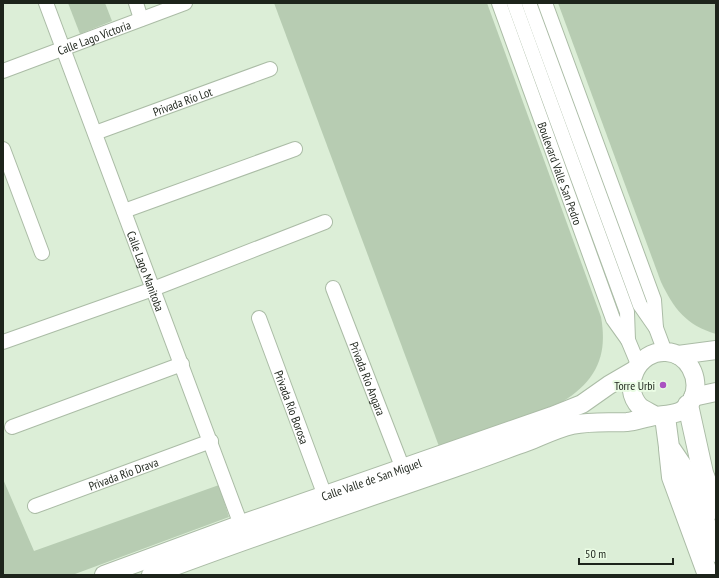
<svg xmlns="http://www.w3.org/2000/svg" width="719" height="578" font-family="'PT Sans Narrow',sans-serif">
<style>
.green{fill:#b7ccb2}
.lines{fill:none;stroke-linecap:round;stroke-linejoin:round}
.minor-casing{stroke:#abbca6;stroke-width:16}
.tertiary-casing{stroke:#abbca6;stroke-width:20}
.secondary-casing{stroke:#abbca6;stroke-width:22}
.minor{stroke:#fff;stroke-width:14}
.tertiary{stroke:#fff;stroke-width:18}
.secondary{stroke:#fff;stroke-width:20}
.poi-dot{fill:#aa53c1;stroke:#eafce4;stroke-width:1.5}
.labels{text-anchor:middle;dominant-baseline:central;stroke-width:4;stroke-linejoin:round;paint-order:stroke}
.street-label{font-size:12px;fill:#1d241b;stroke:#eafce4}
.poi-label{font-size:12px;fill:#1d241b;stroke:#eafce4;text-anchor:end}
</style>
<rect width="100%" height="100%" fill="#dceed7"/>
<g class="green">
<path d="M68,3H105L112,21L80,34Z"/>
<path d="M274,3H487L601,317C608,356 596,381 562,402L440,449Z"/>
<path d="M558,3H716V334C686,325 674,309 661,282Z"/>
<path d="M3,479L34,551L219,485L229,517L75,574H3Z"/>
</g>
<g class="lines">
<defs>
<g id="minor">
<path id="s1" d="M46,3L244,533"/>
<path d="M136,3L141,19"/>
<path id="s2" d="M499,3L613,319L628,340"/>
<path d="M514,3L627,312L628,340L638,364"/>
<path d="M529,3L640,305L656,328L665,352"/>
<path d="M545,3L654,300L656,328"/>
<path id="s3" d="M3,71L185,3"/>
<path id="s4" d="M95,133L270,69"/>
<path d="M3,149L42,253"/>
<path d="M124,211L295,149"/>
<path id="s5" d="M333,288L403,469"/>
<path id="s6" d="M259,318L325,496"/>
<path d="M3,342L153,289L325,222"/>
<path d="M12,427L182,364"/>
<path id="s7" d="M35,506L211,441"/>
</g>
<g id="tertiary">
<path d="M678,355L716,350"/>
<path d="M693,397L716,392"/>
<path id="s8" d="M104,575L242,524L552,416L582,404L609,385L633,371"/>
<path d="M151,575C251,537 353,503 454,468C481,459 507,449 534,439C546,434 559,428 572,425C593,421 607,423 627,422C637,421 646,417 656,416C671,414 685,415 693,398C701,378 688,353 666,352C638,350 620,386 640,407C644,410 651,413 656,416"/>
</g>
<g id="secondary">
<path d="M688,405L703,473L716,509"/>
<path d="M665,417L669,447L686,472L716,552"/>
<path d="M669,449L672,477L708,575"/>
</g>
</defs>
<use href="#minor" class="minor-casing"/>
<use href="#tertiary" class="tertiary-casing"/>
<use href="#secondary" class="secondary-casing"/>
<use href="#minor" class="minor"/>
<use href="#tertiary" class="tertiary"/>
<use href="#secondary" class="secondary"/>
</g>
<circle class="poi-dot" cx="663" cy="385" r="4"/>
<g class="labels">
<g class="street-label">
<text stroke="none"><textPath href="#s3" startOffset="97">Calle Lago Victoria</textPath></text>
<text stroke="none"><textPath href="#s4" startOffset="93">Privada Río Lot</textPath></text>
<text stroke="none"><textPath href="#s2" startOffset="181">Boulevard Valle San Pedro</textPath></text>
<text stroke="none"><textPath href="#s1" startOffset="286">Calle Lago Manitoba</textPath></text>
<text stroke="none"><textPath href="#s5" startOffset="97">Privada Río Angara</textPath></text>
<text stroke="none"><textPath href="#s6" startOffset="95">Privada Río Borosa</textPath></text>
<text stroke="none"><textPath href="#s7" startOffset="94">Privada Río Drava</textPath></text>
<text stroke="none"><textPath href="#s8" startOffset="284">Calle Valle de San Miguel</textPath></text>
</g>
<g class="poi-label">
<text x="655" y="385">Torre Urbi</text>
</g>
</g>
<rect width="719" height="578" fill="none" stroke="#1d241b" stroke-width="8"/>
<path d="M579 558v6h94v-6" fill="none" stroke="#1d241b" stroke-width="2"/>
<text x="585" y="558" font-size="12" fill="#1d241b" stroke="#eafce4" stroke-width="3" paint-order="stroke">50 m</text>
</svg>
